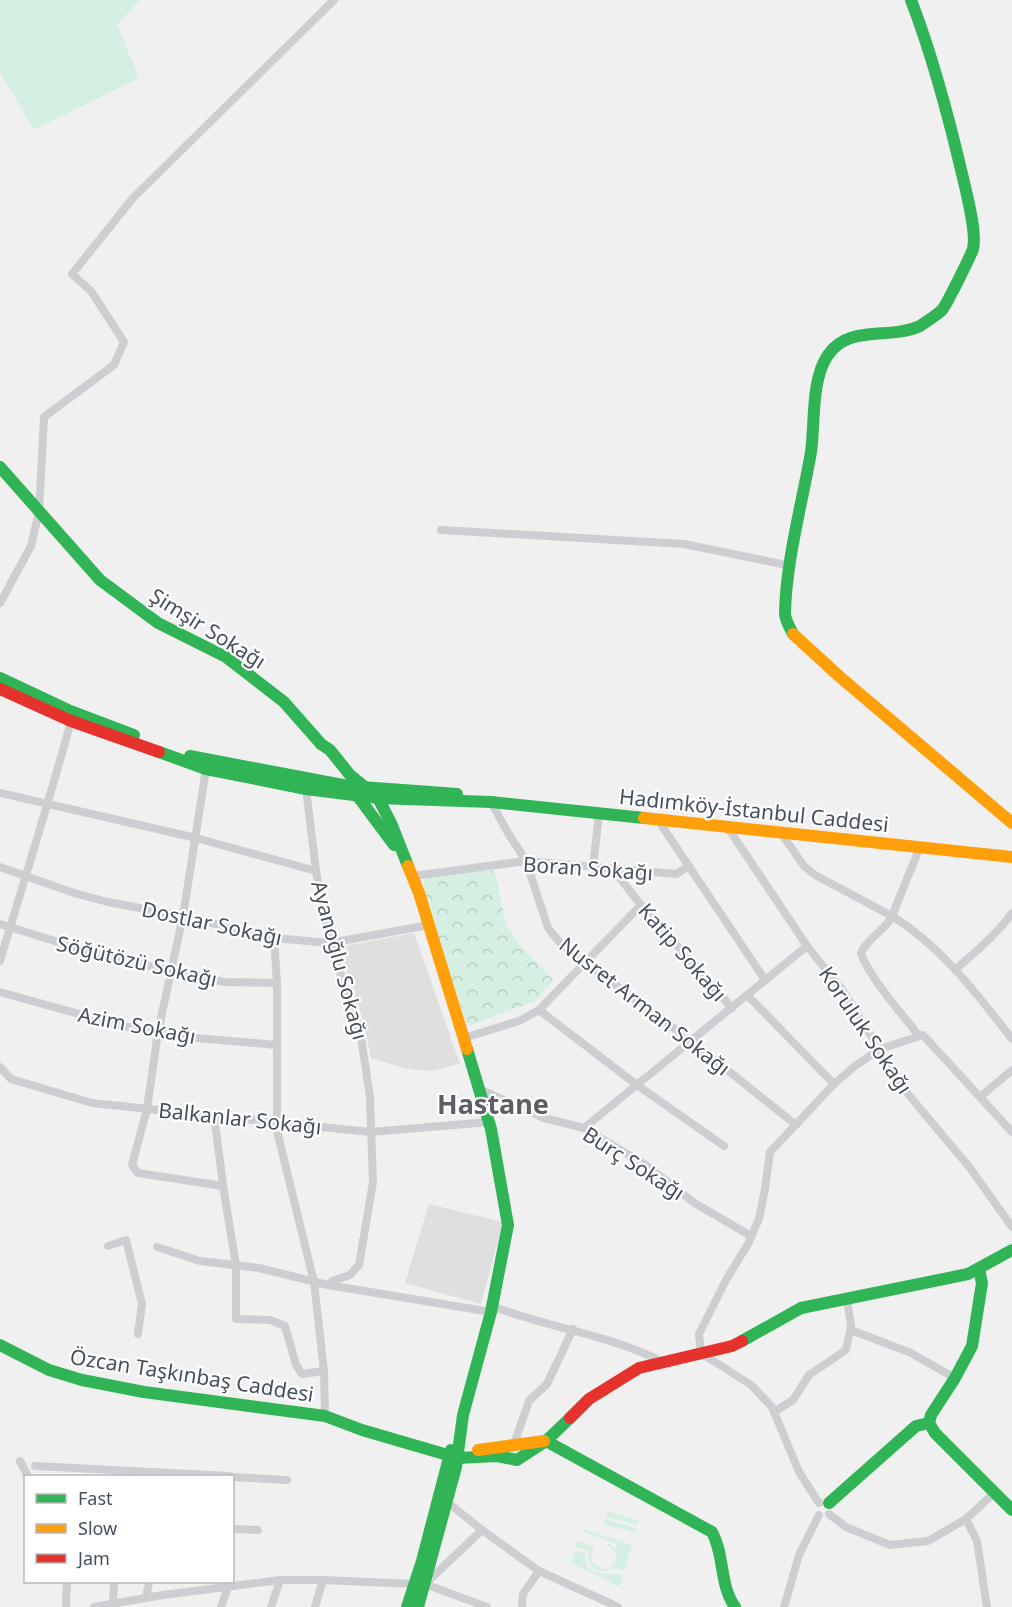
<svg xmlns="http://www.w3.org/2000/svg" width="1012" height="1607" font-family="'Noto Sans',sans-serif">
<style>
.education{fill:#dfdfe0}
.grass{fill:#d5efe2}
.park{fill:url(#park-crowns)}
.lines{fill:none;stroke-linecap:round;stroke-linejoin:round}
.street{stroke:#ccced1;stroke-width:8}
.fast{stroke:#30b455;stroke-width:12}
.slow{stroke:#ff9f0a;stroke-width:12}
.jam{stroke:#e5322d;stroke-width:12}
.labels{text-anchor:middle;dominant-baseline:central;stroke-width:4.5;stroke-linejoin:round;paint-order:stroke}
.street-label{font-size:21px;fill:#47515d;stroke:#fff}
.district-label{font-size:27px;font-weight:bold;fill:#5c5f64;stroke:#fff}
</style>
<defs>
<pattern id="park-crowns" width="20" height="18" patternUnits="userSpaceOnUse" patternTransform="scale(1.5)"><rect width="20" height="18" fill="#d5efe2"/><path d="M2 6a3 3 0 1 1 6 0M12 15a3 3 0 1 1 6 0" fill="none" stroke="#b8cfc4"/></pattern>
</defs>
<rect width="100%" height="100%" fill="#f1f0f0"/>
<g class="education">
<path d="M414,933L460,1064L431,1071L407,1069L371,1058L364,1023L339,947Z"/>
<path d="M429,1204L503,1222L481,1304L405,1283Z"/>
</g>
<g class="grass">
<path d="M0,0H140L117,24L139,78L34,130L0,72Z"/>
<path d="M607,1511L638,1520L637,1525L605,1516Z"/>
<path d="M605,1519L636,1528L635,1533L603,1524Z"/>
<path d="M584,1529L632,1545L624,1571L616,1568L600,1572C591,1568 587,1561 589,1551L575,1547L577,1541L591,1545L594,1549L591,1556L593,1563L602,1569C612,1569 617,1563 616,1553L608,1545V1543L616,1548L617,1544L583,1532Z"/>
<path d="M575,1550L585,1554C584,1582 609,1570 623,1575L620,1587L571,1563Z"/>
</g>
<path class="park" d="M495,870C499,888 501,909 508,926C516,944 540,964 553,980L536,1001L471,1025L466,1021L425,897L424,876Z"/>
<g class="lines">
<g class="street">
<path d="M441,530L684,544L791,566"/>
<path d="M0,603L31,546L39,512L44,417L114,365L124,342L91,291L72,274L133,198L334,0"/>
<path d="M206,769L183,916L158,1032L147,1109L132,1165L138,1173L223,1186"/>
<path d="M306,789L316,871L330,943L360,1031L370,1097L373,1182L359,1265L350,1275L332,1281L328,1285"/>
<path d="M0,793L196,838L316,871"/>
<path d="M491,802L508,833L526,861L548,928L562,945L691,1041L796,1125"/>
<path d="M658,820L765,980"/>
<path d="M728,828L807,946L841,988L907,1093L970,1168L1012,1227"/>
<path d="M781,833L804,866L815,875L892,916C885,931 868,937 861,953C868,976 903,1015 919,1036"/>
<path d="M920,847L892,916C941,946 977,994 1012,1039"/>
<path d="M0,867L74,893L108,902L183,916L274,938L330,943L429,925"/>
<path d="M593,867L599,814"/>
<path d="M612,868L641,905L732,1008"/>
<path d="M413,876L526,861L676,874L689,866"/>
<path d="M0,924L87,951L171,971L224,982L277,983"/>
<path d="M274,938L277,983V1131L314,1282L324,1371L325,1416"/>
<path d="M0,961C24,881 49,802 71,721"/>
<path d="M955,970C975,952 996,935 1012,913"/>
<path d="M0,992L122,1026L196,1038L276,1045"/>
<path d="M747,995L834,1084"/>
<path d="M539,1010L637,1085L724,1146"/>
<path d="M464,1038L519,1021L539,1010L641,905"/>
<path d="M0,1067L11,1079L92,1103L370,1132L489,1122"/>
<path d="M479,1089L544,1118L584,1128L647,1166L696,1204L751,1236"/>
<path d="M980,1097L1012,1070"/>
<path d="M214,1115L224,1192L236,1265V1319L270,1320L285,1326L296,1365L302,1374L324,1371"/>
<path d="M584,1128L807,946"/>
<path d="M108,1246L126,1240L142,1304L138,1334"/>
<path d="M157,1247L200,1261L259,1268L328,1285L491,1312"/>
<path d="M492,1306C548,1328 608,1334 663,1362"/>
<path d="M851,1330L911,1353L955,1378"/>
<path d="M774,1412L793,1400L809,1375L846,1350L851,1326L847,1299"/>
<path d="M514,1444L529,1401L547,1384L573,1329"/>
<path d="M20,1461L28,1476"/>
<path d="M35,1466L229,1476"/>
<path d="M232,1477L287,1480"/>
<path d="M446,1501L482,1530L539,1571L618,1607"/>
<path d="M819,1503L799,1472L772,1407L751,1385L701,1353L699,1334L727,1278L748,1244L759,1219L765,1189L770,1152L834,1084L855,1066L880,1049L923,1035L1012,1132"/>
<path d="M829,1514L846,1527L890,1545L928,1541L966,1519L995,1492"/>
<path d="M966,1519L977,1541L987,1607"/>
<path d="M232,1529L258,1530"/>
<path d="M482,1530L425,1584L487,1607"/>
<path d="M146,1597L149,1582"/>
<path d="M113,1603L114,1582"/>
<path d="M66,1607L67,1582"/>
<path d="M94,1607L163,1595L280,1580H323L415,1584"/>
<path d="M221,1607L228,1587"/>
<path d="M271,1607L280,1580"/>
<path d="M315,1607L323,1580"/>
<path d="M522,1607L523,1594L539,1571"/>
<path d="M784,1607L799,1555L819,1515"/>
</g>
<g class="fast">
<path d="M0,467L100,580L158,623L226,657L284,702L321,744"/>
<path d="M793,634C790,628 785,620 785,613C786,561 802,504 811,452C815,423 811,379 828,355C849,324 890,340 920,326C926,322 937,315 942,310C946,306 971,255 973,249C977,233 967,195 963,178C949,118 933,57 911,0"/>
<path d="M0,678L68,710L134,735"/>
<path d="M321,744L330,750L350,775L378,798L391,823L408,866"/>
<path d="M159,752L206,769L306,789L378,798L491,802L644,818"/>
<path d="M190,756L348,786L457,794"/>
<path d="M356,794L394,845"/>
<path d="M979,1269L982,1283L972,1346L955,1378L931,1415L929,1423L935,1433L1012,1510"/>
<path d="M742,1341L801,1308L968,1274L1012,1250"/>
<path d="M0,1345L49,1370L82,1380L144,1392L325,1416L362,1430L458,1458L497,1456L517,1460L546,1441L570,1418"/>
<path d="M546,1441L712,1532C725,1556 719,1584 735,1607"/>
<path d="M829,1503L916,1426L929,1423"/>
<path d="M407,1607L422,1561L451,1450"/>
<path d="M418,1607L456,1467L463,1415L491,1312L508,1225L491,1129L467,1049"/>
</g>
<g class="slow">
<path d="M793,634L840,677L1012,823"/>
<path d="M644,818L1012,857"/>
<path d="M408,866L419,893L467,1049"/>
<path d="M478,1450L544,1441"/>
</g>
<g class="jam">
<path d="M0,689L71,721L159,752"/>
<path d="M570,1418L589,1399L639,1368L732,1346L742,1341"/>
</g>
</g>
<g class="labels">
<g class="street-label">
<text transform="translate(208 628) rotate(32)">Şimşir Sokağı</text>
<text transform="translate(754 810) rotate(6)">Hadımköy-İstanbul Caddesi</text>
<text transform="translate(588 868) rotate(4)">Boran Sokağı</text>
<text transform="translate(212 923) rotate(12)">Dostlar Sokağı</text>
<text transform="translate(683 952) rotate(49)">Katip Sokağı</text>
<text transform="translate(340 960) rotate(75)">Ayanoğlu Sokağı</text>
<text transform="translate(137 961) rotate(13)">Söğütözü Sokağı</text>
<text transform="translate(645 1006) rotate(38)">Nusret Arman Sokağı</text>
<text transform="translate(137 1025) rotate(11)">Azim Sokağı</text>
<text transform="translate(866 1030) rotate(56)">Koruluk Sokağı</text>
<text transform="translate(240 1118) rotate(6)">Balkanlar Sokağı</text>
<text transform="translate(634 1163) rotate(33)">Burç Sokağı</text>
<text transform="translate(192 1375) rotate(9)">Özcan Taşkınbaş Caddesi</text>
</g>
<g class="district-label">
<text x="493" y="1103">Hastane</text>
</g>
</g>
<rect x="24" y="1475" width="210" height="108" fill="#ffffff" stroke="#b5b9be" stroke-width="1.5"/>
<rect x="36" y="1494" width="30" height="9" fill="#30b455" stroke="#b5b9be" stroke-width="1.5"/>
<text x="78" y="1505" font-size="18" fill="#47515d">Fast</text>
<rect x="36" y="1524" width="30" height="9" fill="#ff9f0a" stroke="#b5b9be" stroke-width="1.5"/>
<text x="78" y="1535" font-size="18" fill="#47515d">Slow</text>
<rect x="36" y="1554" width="30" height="9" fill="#e5322d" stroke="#b5b9be" stroke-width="1.5"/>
<text x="78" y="1565" font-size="18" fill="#47515d">Jam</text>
</svg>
